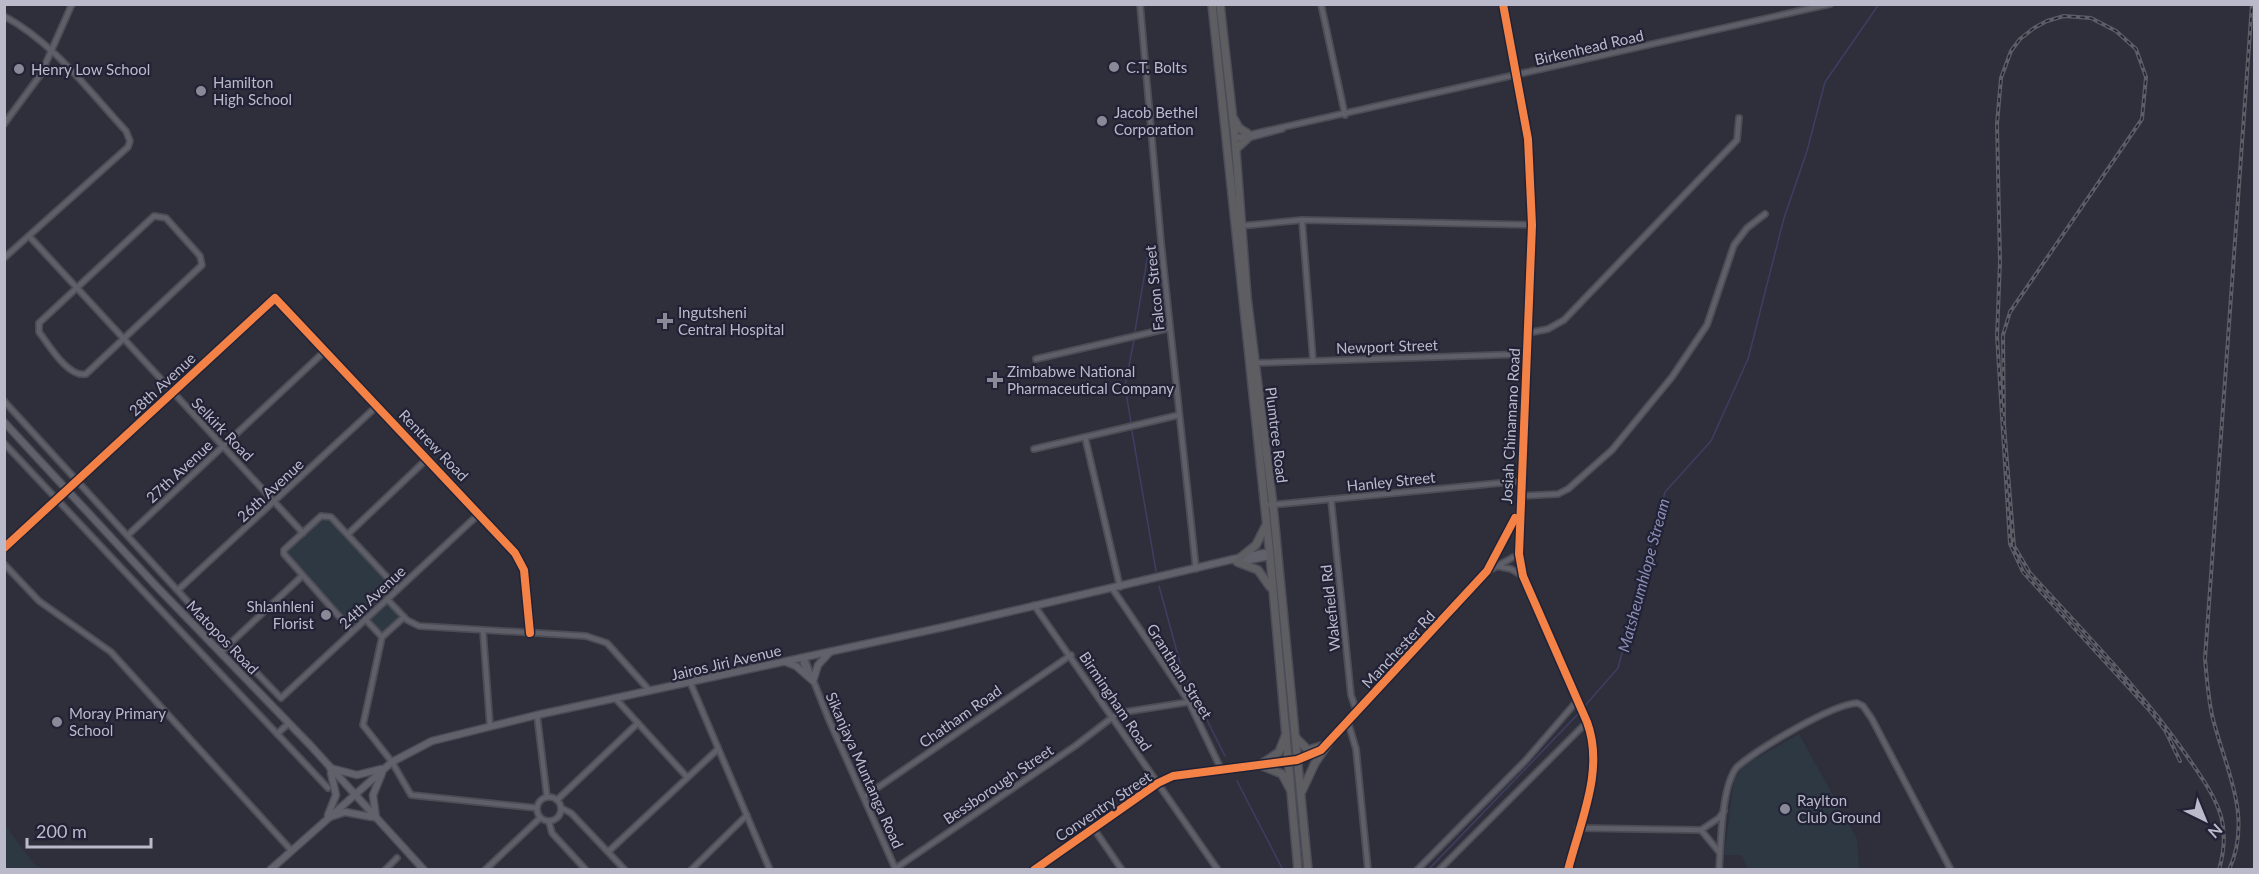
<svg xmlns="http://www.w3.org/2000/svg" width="2259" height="874" font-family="Lato,sans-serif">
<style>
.green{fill:#2e3843}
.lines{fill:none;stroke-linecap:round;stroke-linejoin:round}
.stream{stroke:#3d3e62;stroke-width:1.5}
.minor-casing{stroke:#4c4c55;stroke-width:8}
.major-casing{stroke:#4c4c57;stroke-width:9}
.highway-casing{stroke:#4b4c57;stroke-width:10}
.minor{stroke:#5e5f68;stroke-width:4.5}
.major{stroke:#60616a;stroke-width:6}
.highway{stroke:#5e5e62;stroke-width:7}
.rail-casing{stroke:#5d5d66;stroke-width:4}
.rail{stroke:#222236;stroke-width:1.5;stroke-dasharray:4.5;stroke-linecap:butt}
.cycleway-casing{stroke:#222236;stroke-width:11}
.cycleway{stroke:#f48246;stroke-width:8}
.poi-dot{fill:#898998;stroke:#222236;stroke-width:2}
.labels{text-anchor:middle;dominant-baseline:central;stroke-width:4.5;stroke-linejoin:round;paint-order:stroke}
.street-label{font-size:15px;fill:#babaca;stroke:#222236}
.poi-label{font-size:15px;fill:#babaca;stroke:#222236;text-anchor:start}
.water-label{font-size:16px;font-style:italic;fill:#8b8db3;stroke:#222236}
</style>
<rect width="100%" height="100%" fill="#2e2f3b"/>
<g class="green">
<path d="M322,518L330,519L394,587L353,626L286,554Z"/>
<path d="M387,602L401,618L382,635L368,619Z"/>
<path d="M1799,734L1857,839L1859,869H1748L1741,855H1724L1734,780L1743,766Z"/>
<path d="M4,824L34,864L44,869H5Z"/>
</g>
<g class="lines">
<g class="stream">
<path d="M1135,331L1148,254"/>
<path d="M1131,423L1125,386L1134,340"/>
<path d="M1132,431L1156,571"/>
<path d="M1159,586L1182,670L1225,756"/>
<path d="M1583,708L1618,668L1665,492L1711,441L1748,359L1784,218L1807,151L1825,82L1879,4"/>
<path d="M1237,781L1283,870"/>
<path d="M1428,870L1580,712"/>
</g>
<defs>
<g id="minor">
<path d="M1140,4L1161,242L1196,569"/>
<path d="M1321,4L1345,115"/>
<path d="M1503,4L1528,139L1532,225L1519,554L1523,576L1587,722C1605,770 1580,822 1568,870"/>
<path d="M4,16C54,43 88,90 126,131L130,141L128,147L4,258"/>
<path d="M4,124L41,74L72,4"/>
<path d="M1235,138L1830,4"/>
<path d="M1235,138H1248L1282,129"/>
<path d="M154,216L166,218L200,256L202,265L86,374C68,378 49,345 39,332V323Z"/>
<path d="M1302,220L1313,360"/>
<path d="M1240,226L1302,220L1532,225"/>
<path d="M29,236L303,533"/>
<path d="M1528,333L1548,329L1564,320L1737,140L1739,118"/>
<path d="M1036,359L1170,328"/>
<path d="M1254,363L1527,354"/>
<path d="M4,401L189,603L281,698L480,513"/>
<path d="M1085,437L1120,587"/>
<path d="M4,443L328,788"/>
<path d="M1034,449L1179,415"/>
<path d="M1520,496L1558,494L1568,489L1612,450L1672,377L1707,325L1734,245L1747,228L1765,214"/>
<path d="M1331,499L1351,695L1357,713"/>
<path d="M1270,505L1521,481"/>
<path d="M348,534L427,459"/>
<path d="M128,535L325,351"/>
<path d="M4,548L275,298L515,553L524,570L530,633"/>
<path d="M4,564L39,601L111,652L291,850"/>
<path d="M1496,566L1511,569L1523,576"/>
<path d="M1490,570L1519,554"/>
<path d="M1112,588L1189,702L1221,769"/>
<path d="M178,590L377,406"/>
<path d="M387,599L407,620L419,626L586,636L607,643L650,691"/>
<path d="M1034,605L1218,870"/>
<path d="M365,619L382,637L363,725L392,762L411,795L537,808"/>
<path d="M352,631L284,554V550L321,516L331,517L398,589"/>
<path d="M483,631L490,726"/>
<path d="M382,637L404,617"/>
<path d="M221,652L301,577"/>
<path d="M804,657L829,720L896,870"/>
<path d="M804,657L803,663L808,674"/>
<path d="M690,682L770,870"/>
<path d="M615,698L687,777"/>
<path d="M537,715L547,797"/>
<path d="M1348,722L1356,749L1368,870"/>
<path d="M277,734L289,723"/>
<circle cx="549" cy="809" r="12"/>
<path d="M864,797L1071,655"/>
<path d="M557,800L638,723"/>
<path d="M561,808L571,813L625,870"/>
<path d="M549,822L552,833L586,870"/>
<path d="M1578,828L1701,830L1719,818L1724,811"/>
<path d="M1094,829L1122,870"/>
<path d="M1701,830L1720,853"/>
<path d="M608,852L717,750"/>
<path d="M896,868L1075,746L1118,713L1189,702"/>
<path d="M385,870L397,858"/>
<path d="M485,870L540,818"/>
<path d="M691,870L747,815"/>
<path d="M1034,870L1158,783L1173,776L1297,760L1321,750L1487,571L1519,513"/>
<path d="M1417,870L1526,760L1577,701"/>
<path d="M1439,870L1587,722"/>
<path d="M1719,870C1721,844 1721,786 1737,767C1758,749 1830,705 1857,703L1863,706L1872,719L1951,870"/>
</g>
<g id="major">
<path d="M4,422L158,588L310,745L424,870"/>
<path d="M1239,562L1270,556"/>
<path d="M786,662L796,666L813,681L818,665L830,652"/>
<path d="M330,768L357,775L381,769"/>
<path d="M328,815L336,795L331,773"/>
<path d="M330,817L345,812L372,817"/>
<path d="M376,818L373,795L382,773"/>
<path d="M270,870L392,762L432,741L537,715L944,627L1234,559L1264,553L1270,556"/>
</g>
<g id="highway">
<path d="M1212,4L1270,556L1298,870"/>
<path d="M1220,4L1235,138L1247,297L1273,505L1308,870"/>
<path d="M1234,119L1239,128L1247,133"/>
<path d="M1236,149L1248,138"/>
<path d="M1241,557L1256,545L1265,527"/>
<path d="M1237,562L1258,570L1270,587"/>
<path d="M1296,738L1308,750L1328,744"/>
<path d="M1260,765L1282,774L1290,789"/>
<path d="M1260,765L1279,752L1286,734"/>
<path d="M1302,791L1315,763L1328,744"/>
</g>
</defs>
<use href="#minor" class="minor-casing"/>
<use href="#major" class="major-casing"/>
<use href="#highway" class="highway-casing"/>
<use href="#minor" class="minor"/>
<use href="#major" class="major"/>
<use href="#highway" class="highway"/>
<defs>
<g id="rail">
<path d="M2180,761L2165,730L2151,712L2023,572L2010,544L1997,336L2000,262L1997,124L2001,78L2011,51L2020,39L2034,28L2047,21L2064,16L2091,18L2116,31L2136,49L2146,77L2142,119L2010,312L2003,335L2004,425L2014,546L2030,573C2084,632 2141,690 2187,756C2200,775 2214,794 2221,816C2226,834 2224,852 2219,870"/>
<path d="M2229,870C2253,817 2226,770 2213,719C2208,699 2207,679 2205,659L2252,4"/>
</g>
</defs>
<use href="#rail" class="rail-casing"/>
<use href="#rail" class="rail"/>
<defs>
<g id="cycleway">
<path d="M1503,4L1528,139L1532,225L1519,554L1523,576L1587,722C1605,770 1580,822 1568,870"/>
<path d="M4,548L275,298L515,553L524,570L530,633"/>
<path d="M1034,870L1158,783L1173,776L1297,760L1321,750L1487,571L1515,518"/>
</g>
</defs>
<use href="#cycleway" class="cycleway-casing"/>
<use href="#cycleway" class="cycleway"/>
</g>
<g class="poi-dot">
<circle cx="1114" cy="67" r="6"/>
<circle cx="19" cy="69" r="6"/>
<circle cx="201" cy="91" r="6"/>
<circle cx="1102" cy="121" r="6"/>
<path d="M662 312h6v6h6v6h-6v6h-6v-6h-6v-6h6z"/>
<path d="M992 371h6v6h6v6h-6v6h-6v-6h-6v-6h6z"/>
<circle cx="326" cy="615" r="6"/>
<circle cx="57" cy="722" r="6"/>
<circle cx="1785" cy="809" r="6"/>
</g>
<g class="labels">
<g class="street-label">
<text transform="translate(1589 47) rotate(-13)">Birkenhead Road</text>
<text transform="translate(1154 288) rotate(-96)">Falcon Street</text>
<text transform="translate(1387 346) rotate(-2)">Newport Street</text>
<text transform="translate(162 384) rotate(-43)">28th Avenue</text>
<text transform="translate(1510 426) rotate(-87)">Josiah Chinamano Road</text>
<text transform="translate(223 429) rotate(46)">Selkirk Road</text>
<text transform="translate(1277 435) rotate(83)">Plumtree Road</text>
<text transform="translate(434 445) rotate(46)">Rentrew Road</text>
<text transform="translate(179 471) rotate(-43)">27th Avenue</text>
<text transform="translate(1391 481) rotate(-6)">Hanley Street</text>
<text transform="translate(270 490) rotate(-43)">26th Avenue</text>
<text transform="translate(372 597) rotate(-43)">24th Avenue</text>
<text transform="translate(1330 608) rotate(-96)">Wakefield Rd</text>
<text transform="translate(223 637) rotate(46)">Matopos Road</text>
<text transform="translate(1398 649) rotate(-47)">Manchester Rd</text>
<text transform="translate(726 662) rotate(-13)">Jairos Jiri Avenue</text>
<text transform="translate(1180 671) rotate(58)">Grantham Street</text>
<text transform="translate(1116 701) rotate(56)">Birmingham Road</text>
<text transform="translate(960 716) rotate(-35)">Chatham Road</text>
<text transform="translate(865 770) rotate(66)">Sikanjaya Muntanga Road</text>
<text transform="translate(998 784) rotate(-34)">Bessborough Street</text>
<text transform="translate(1103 806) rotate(-34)">Conventry Street</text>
</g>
<g class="poi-label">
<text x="1126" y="67">C.T. Bolts</text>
<text x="31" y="69">Henry Low School</text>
<text x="213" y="82">Hamilton<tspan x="213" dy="17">High School</tspan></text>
<text x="1114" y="112">Jacob Bethel<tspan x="1114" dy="17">Corporation</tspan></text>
<text x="678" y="312">Ingutsheni<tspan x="678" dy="17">Central Hospital</tspan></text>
<text x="1007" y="371">Zimbabwe National<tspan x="1007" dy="17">Pharmaceutical Company</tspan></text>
<text x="314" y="606" text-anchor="end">Shlanhleni<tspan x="314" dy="17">Florist</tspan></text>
<text x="69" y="713">Moray Primary<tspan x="69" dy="17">School</tspan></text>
<text x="1797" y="800">Raylton<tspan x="1797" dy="17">Club Ground</tspan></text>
</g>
<g class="water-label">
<text transform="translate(1643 575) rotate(-75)">Matsheumhlope Stream</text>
</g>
</g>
<rect width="2259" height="874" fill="none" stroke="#babaca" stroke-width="12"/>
<g transform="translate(2205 820) rotate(137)" stroke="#222236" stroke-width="4.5" paint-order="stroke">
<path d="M0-4.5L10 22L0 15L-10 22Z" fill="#babaca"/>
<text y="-9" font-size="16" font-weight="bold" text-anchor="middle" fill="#babaca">N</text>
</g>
<path d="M27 838v9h124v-9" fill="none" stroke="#babaca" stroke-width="3"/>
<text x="36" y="838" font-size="18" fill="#babaca" stroke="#222236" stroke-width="4.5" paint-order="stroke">200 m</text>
</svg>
